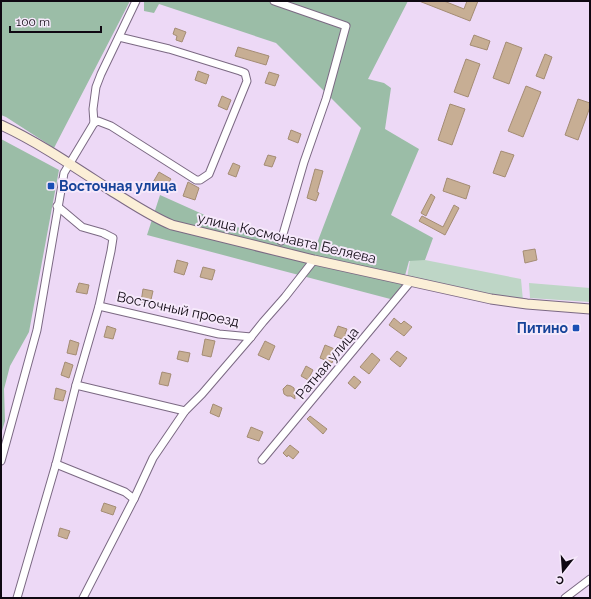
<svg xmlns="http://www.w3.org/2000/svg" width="591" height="599" font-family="Raleway,sans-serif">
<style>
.green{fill:#bed6c6}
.forest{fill:#9bbda7}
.building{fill:#c7ae94;stroke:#a48c74}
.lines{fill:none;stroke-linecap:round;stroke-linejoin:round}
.street-casing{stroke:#7b6983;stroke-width:9}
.secondary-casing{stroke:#7b6983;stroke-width:11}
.street{stroke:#fff;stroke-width:7}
.secondary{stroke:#fbefd7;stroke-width:9}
.transit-dot{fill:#1a4fb4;stroke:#f6e9fb;stroke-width:1.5}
.labels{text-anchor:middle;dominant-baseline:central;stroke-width:4;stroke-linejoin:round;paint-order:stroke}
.transit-label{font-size:14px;font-weight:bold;fill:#164399;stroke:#f6e9fb;text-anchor:start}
.street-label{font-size:14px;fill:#0f0812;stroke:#f6e9fb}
</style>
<rect width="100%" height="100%" fill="#edd9f6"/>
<g class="green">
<path d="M410,260H425L521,279L523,301L407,278Z"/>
<path d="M529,283L590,288V302L530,298Z"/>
</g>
<g class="forest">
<path d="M1,1H130L54,148L6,117L1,115Z"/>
<path d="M144,1H408L368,79L384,83L391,88L385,129L419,149L391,215L433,238L425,260L409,261L398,301L147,235L160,195L218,221L314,251L361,128L276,43L159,4L154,13L144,11Z"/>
<path d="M1,139L59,170L29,332L10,366L4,389L5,421L1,434Z"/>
</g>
<g class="building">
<path d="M419,1H444L464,9L467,1H478L470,21Z"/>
<path d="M175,28L186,32L182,42L176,40L177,36L173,34Z"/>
<path d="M474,35L490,41L487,50L470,45Z"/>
<path d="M506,42L522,48L509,84L493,78Z"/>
<path d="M238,47L269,56L266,65L235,56Z"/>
<path d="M545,54L552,57L544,79L536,76Z"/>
<path d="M466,59L480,64L468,97L454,92Z"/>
<path d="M198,71L209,75L206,84L195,80Z"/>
<path d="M269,72L279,75L275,86L265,83Z"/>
<path d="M526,86L541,92L523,137L508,131Z"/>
<path d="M222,96L231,100L227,110L218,106Z"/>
<path d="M578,99L590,103V107L578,140L565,135Z"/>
<path d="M450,104L465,109L452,145L438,140Z"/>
<path d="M291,130L301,134L298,143L288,139Z"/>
<path d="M501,151L514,155L505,177L493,173Z"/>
<path d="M268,155L276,157L272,167L264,165Z"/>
<path d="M233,163L240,166L236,177L228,174Z"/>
<path d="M315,169L323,171L317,192L319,193L316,201L307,198Z"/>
<path d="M159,172L171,179L163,191L152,184Z"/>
<path d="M447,178L470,186L466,199L443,191Z"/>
<path d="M188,182L199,188L195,200L183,196Z"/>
<path d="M431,194L435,197L426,216L421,213Z"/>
<path d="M454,205L459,208L445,235L419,221L422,216L443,227Z"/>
<path d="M535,249L537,260L525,263L523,251Z"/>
<path d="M177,260L188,263L184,275L174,272Z"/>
<path d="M203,267L215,270L212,280L200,277Z"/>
<path d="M79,283L89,285L87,294L76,292Z"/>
<path d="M143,289L153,291L150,304L141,302Z"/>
<path d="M394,318L401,324L404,321L412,327L404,336L389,325Z"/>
<path d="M107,326L116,329L113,339L104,337Z"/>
<path d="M338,326L347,329L345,334H347L345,340L334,336Z"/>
<path d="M205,339L215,341L211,357L202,355Z"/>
<path d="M70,340L79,343L76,355L67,353Z"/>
<path d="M265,341L275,346L269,360L258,355Z"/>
<path d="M325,345L337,350L332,363L320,358Z"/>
<path d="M179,351L190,353L188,362L177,359Z"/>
<path d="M397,351L407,358L400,367L390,359Z"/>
<path d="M372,353L380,360L369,374L360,367Z"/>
<path d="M65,362L73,365L69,378L61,375Z"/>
<path d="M306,366L313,370L308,380L301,376Z"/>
<path d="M162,372L171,374L168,386L159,384Z"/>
<path d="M354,376L361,382L355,389L348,383Z"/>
<path d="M287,385L291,386L294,388L295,399L291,396H287L284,394L283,389Z"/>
<path d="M56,388L66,391L63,401L54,399Z"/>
<path d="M213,404L222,408L219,417L210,413Z"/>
<path d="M310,416L327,429L323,434L307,419Z"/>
<path d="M251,427L263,432L259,441L247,437Z"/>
<path d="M290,445L299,452L293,459L288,455L287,457L283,453Z"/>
<path d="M104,503L116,507L113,515L101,511Z"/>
<path d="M60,528L70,531L67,539L58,536Z"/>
</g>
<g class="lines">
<defs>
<g id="street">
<path d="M274,1L346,26L326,99L304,162L281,241"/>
<path d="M94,123L98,121L111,126L196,180H200L209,174L247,81L245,73L240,71L169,49L119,37"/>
<path d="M99,306L219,334L251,337"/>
<path d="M76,385L185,411"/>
<path d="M262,460L411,281"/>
<path d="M1,461L37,330L64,173L94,123L93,109L96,87L101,74L136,1"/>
<path d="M56,464L125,492L134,499L153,458L185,411L202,394L251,337L263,322L285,297L314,260"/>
<path d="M17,598L56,464L76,385L99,306L111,251L113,238L103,233L82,227L57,206"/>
<path d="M83,598L134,499"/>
<path d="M565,598L590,579"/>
</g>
<path id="secondary" d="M1,125C38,142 76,168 110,190C130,202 150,216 172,225L314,260L491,299L527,304L590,309"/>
</defs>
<use href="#street" class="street-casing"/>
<use href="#secondary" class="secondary-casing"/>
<use href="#street" class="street"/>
<use href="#secondary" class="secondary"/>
</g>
<g class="transit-dot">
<rect x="47" y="182" width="8" height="8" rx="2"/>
<rect x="572" y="324" width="8" height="8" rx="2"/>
</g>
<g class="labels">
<g class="transit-label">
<text x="59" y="186">Восточная улица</text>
<text x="568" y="328" text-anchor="end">Питино</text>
</g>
<g class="street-label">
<text transform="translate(287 238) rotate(13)">улица Космонавта Беляева</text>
<text transform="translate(178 309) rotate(12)">Восточный проезд</text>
<text transform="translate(327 363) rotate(-50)">Ратная улица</text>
</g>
</g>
<rect width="591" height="599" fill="none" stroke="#0f0812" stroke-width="4"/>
<g transform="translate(563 571) rotate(197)" stroke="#f6e9fb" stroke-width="3" paint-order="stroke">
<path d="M0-3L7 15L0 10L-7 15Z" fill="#0f0812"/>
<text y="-6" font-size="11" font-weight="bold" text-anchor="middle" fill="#0f0812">С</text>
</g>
<path d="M10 26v6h91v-6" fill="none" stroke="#0f0812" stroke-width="2"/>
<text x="16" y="26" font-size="12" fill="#0f0812" stroke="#f6e9fb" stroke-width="3" paint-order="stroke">100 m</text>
</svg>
